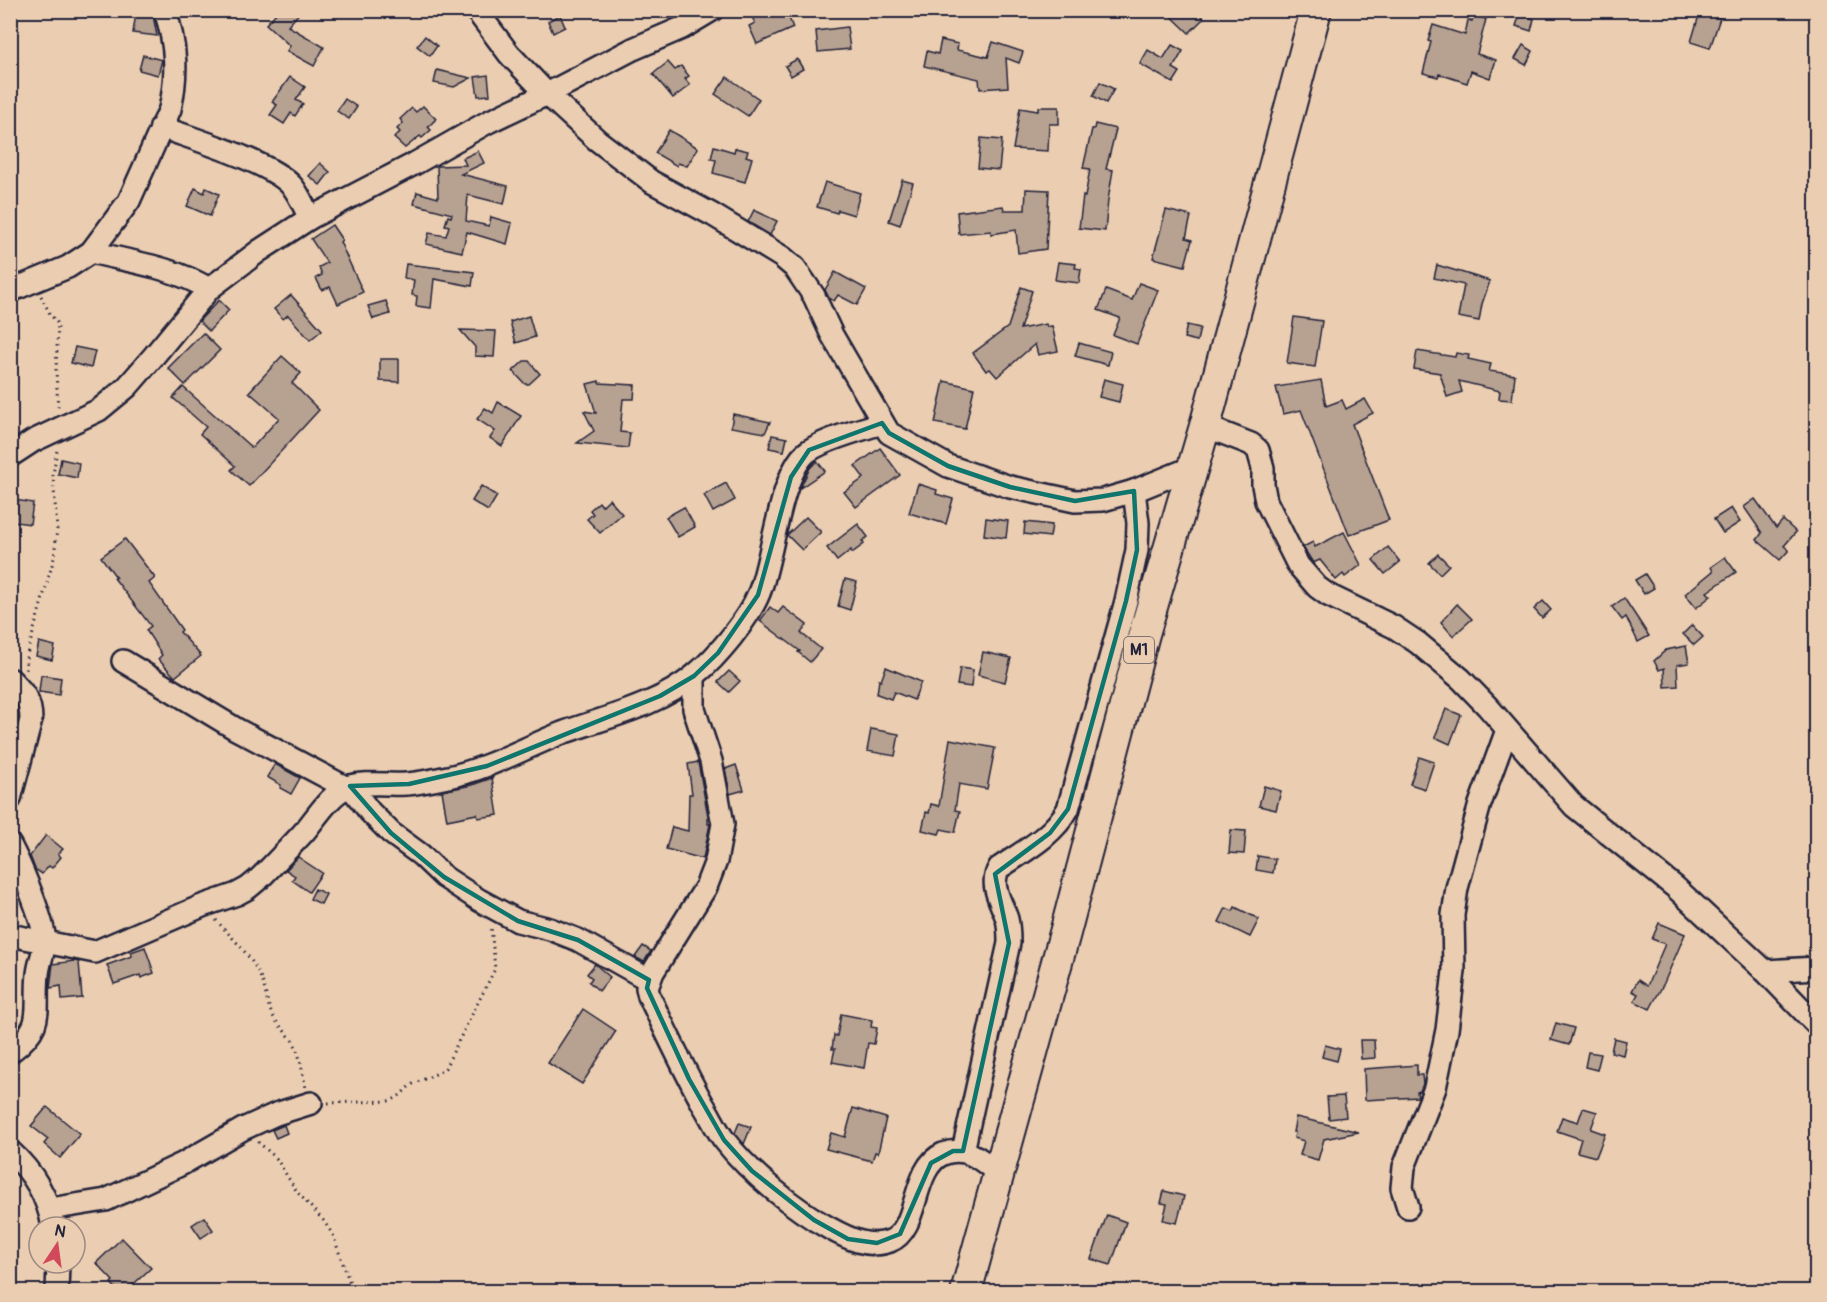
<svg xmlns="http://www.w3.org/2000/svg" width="1827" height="1302" font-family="Pangolin,sans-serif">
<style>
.building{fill:#b7a191;stroke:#22223b;stroke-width:1.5}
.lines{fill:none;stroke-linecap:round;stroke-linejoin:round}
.minor-casing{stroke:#22223b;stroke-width:26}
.highway-casing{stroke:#22223b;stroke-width:34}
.path{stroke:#22223b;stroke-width:3;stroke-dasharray:1.5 4.5;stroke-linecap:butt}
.minor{stroke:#ebceb1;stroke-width:21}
.highway{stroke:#ebceb1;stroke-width:30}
.marked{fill:none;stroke:#0f766e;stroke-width:4.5;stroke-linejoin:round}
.labels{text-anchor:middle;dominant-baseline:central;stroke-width:4.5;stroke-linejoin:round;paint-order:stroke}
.shield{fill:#ebceb1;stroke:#5e565e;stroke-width:1.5}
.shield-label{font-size:16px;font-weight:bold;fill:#22223b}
</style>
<rect width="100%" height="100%" fill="#ebceb1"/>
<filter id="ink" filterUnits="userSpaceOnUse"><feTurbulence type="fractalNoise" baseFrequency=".0167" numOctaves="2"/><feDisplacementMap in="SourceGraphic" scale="12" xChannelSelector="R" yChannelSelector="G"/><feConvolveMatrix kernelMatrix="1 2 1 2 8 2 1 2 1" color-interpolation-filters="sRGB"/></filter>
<g filter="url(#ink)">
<g class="building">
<path d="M279,10H302L288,26L324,47L314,66L287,51L290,46L266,24Z"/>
<path d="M768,10H786L793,28L757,44L749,26L755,23L752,17Z"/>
<path d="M1165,10H1197L1204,18L1189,33Z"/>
<path d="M1700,12L1720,18L1710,48L1691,42Z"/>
<path d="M136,13L153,15L157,36L133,33Z"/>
<path d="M1520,14L1534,19L1531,31L1516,26Z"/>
<path d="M560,15L565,27L553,33L548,21Z"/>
<path d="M1474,16L1486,19L1477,54L1496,60L1490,78L1471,71L1467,83L1439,74L1438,77L1423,73L1431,42L1428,41L1433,25L1465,35L1468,20L1472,21Z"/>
<path d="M847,27L850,49L818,52L816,31Z"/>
<path d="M425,36L437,46L430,56L417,46Z"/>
<path d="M941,40L958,44L957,50L988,57L993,42L1023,52L1019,63L1006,58L1008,87L980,89L979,79L924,66L927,51L938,54Z"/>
<path d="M1172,45L1183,51L1173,68L1180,72L1173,83L1140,64L1148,50L1163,59Z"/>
<path d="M1523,45L1533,51L1526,65L1515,59Z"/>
<path d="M143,55L162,60L158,75L139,70Z"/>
<path d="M797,59L803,69L791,76L785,66Z"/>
<path d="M668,62L675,70L681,66L689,76L685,79L690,85L673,98L653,74Z"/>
<path d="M437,70L471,78L454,87L434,83Z"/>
<path d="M488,75L490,95L478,96L475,77Z"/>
<path d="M290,77L305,87L296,100L303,104L295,116L291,113L284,124L270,115L277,105L272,102Z"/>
<path d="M727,77L759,99L748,116L715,94Z"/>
<path d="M1100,82L1114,89L1106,103L1093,96Z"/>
<path d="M345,99L357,107L349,119L337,111Z"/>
<path d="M423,106L436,119L428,127L431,130L422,138L420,136L405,148L394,138L400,132L397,129L403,123L400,119L412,108L416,112Z"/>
<path d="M1038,107H1059V124H1049L1048,151L1013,149L1020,108L1038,111Z"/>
<path d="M1095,124L1116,129L1106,169L1113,170L1108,200L1105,231L1079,228L1083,196L1085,197L1090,169L1083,168L1092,129H1094Z"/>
<path d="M669,130L698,148L687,166L678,163L677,166L655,153Z"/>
<path d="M981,138L1002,140L999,170L978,168Z"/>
<path d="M714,146L734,152L735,148L748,151L746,156L752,158L745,182L713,173L716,160L711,159Z"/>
<path d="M478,151L484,163L461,174L508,186L504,204L468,195L466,221L489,226L491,217L512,223L507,244L467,232L462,252L426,244L429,233L446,236L449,226L445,225L448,216L451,217L452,214L414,204L417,192L438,198L437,166L466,165L463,158Z"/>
<path d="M320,163L330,172L320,185L309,176Z"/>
<path d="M902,180L913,183L900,225L889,221Z"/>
<path d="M825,182L860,193L854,215L838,210L837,213L817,207Z"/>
<path d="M195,188L204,193L206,188L219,194L210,216L187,206Z"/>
<path d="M1026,189L1049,190L1046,249L1018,253L1016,230L991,234V231L959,234L957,212L1003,206L1004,210H1025Z"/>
<path d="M754,210L777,221L770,235L748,222Z"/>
<path d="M1166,210L1191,216L1186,238L1192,240L1185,266L1153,258Z"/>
<path d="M332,225L342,240L340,242L363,292L338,304L330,287L322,290L316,278L322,275L319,267L327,263L311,239Z"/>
<path d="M1058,262L1076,264L1075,268L1081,269L1079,283L1055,280Z"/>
<path d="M406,264L474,272L472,286L434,279L431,308L416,306L417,296L412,295L414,280L404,278Z"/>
<path d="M1437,265L1490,281L1482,304L1479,321L1458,317L1464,285L1434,278Z"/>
<path d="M835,272L866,289L857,305L838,295L834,301L829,298L825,290Z"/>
<path d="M1139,283L1158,290L1137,344L1113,335L1120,318L1098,310L1106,290L1132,300Z"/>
<path d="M1021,287L1032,291L1020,329L1046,324L1047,327L1052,326L1058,351L1038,355L1035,344L997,377L990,369L986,371L973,353L1008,327Z"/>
<path d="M291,295L322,330L310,340L288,315L283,319L274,309Z"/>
<path d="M219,300L229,310L209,331L199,321Z"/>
<path d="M386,301L390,314L373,319L368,306Z"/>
<path d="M529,316L535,337L516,343L510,322Z"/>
<path d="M1294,317L1322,321L1315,367L1287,363Z"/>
<path d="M1187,325L1200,328L1197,341L1184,338Z"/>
<path d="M460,330L496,331L494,357L475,356V347Z"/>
<path d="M203,333L220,350L185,385L168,368Z"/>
<path d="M1079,343L1111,352L1108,365L1075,356Z"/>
<path d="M75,347L95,351L91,368L71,363Z"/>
<path d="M1417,351L1455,357L1456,353L1469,355L1468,359L1491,364L1489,371L1515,375L1512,400L1499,399L1500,391L1459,381L1462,392L1447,397L1440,373L1414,369Z"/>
<path d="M282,356L301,373L292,383L319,410L249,486L231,470L235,466L200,434L206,427L173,398L183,387L252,448L279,418L249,392Z"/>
<path d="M380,359H399V382L380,381Z"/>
<path d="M524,361H529L540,374L529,384H525L513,371Z"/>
<path d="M1104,379L1123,384L1119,402L1099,397Z"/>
<path d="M1321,380L1326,406L1342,400L1346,409L1365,399L1373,413L1352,424L1389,520L1349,535L1301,410L1283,414L1276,387Z"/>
<path d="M599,381V383L635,385L634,399H623L620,432L630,433L628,448L577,443L594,431L584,411L596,413L587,384Z"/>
<path d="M944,381L974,388L965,429L935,423Z"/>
<path d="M498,402L521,416L502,446L490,438L495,431L477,419L485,408L493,413Z"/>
<path d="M733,414L770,422L765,433L731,427Z"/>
<path d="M772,435L787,438L784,451L769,448Z"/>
<path d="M880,448L900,475L856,507L844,492L864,478L855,466Z"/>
<path d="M61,459L79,463L77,478L58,474Z"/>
<path d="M817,461L825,471L800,488L810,468Z"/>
<path d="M726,483L735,500L713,512L704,495Z"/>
<path d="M918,484L937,490L936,494L953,499L946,524L909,513Z"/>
<path d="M481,486L497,496L488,511L472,501Z"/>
<path d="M10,499L33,503L30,524L10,521Z"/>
<path d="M609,499L622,514L600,533L587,519L593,514L590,510L599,502L602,506Z"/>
<path d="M1755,499L1776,528L1783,520L1796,532L1784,546L1789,550L1780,560L1757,540L1762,533L1744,507Z"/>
<path d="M684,507L695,527L678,537L666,517Z"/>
<path d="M1731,508L1740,522L1723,533L1714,519Z"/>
<path d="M806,517L821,532L802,550L787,535Z"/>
<path d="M986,518L1008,521L1006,538L984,535Z"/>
<path d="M1025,522L1052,525L1050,537L1024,534Z"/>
<path d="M858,524L868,537L862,541L864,544L852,553L851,550L837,561L827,548Z"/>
<path d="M1344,532L1361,565L1345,577L1343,574L1336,580L1320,560L1313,563L1303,547L1313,542L1315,547Z"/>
<path d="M125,539L155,578L149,583L182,630L180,632L201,656L175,677L158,659L162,655L146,630L151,626L114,578L116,577L101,557Z"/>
<path d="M1388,547L1400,562L1385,574L1373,560Z"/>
<path d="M1438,554L1449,565L1440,574L1429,563Z"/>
<path d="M1725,557L1736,572L1707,592L1711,596L1696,608L1685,594L1713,571L1711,567Z"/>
<path d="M1645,574L1654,588L1644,594L1635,580Z"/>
<path d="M845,579L857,582L850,610L838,606Z"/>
<path d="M1624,598L1649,636L1638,642L1626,617L1622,620L1612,607Z"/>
<path d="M1543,601L1551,610L1542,618L1534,609Z"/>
<path d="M1457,604L1472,619L1453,636L1441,622Z"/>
<path d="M770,607L778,613L783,607L807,625L801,633L821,649L810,662L798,652L800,651L760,621Z"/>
<path d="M1692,625L1703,637L1694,645L1683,634Z"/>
<path d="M39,642L55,646L52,660L36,656Z"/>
<path d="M1686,646L1689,663L1677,665L1678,686L1665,687L1664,668L1659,670L1654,661L1666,650Z"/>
<path d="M983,652L1011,658L1005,682L978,675Z"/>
<path d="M886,667L921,682L914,700L894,692L891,699L877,694L879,680L881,681Z"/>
<path d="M960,668L973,670L971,687L957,685Z"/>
<path d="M729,671L740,681L729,692L718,682Z"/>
<path d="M41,675L61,678L59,695L39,692Z"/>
<path d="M1446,709L1461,715L1450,744L1435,737Z"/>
<path d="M871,729L899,734L895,756L867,751Z"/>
<path d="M950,739L995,748L987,789L959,784L955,810L960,811L955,832L941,829L939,834L922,830L926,812L929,813L931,804L939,806Z"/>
<path d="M1419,757L1434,762L1425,789L1410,784Z"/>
<path d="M698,762L708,816V824H710L703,859L666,849L672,827L688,831L689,794H692L688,764Z"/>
<path d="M275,764L300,778L291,794L280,788L281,785L267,777Z"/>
<path d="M736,765L744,790L730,794L725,769Z"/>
<path d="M492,778L498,815L478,818L477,814L447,820L442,791L472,785Z"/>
<path d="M1264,786L1281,791L1276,810L1259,806Z"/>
<path d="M1231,830L1246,831L1244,854L1229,853Z"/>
<path d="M46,835L63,849L58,854L61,857L52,868L49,866L42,874L35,869L30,856Z"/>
<path d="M1258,856L1275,859L1273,873L1256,870Z"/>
<path d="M298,857L322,873L309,892L292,880L295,876L286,870Z"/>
<path d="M315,889L326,894L321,904L310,899Z"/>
<path d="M1235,907L1259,919L1250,937L1219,922L1226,908L1233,911Z"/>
<path d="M1659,923L1685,934L1664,983L1650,1009L1634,1001L1638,994L1632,991L1638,980L1647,986L1665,944L1652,939Z"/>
<path d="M643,946L651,951L644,962L635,957Z"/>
<path d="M145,947L154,973L141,978L140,975L114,984L107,965L132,956L131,952Z"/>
<path d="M74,961L79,962L82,998L62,1000L61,986L50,988L53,964Z"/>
<path d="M595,964L610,977L599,991L589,982L592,978L587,974Z"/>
<path d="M583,1009L616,1031L582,1084L548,1063Z"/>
<path d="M841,1014L872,1020L871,1027L877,1028L874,1044L868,1043L864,1068L832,1062L835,1049H832L834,1035L837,1036Z"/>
<path d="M1556,1023L1574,1028L1569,1045L1551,1040Z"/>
<path d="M1614,1038L1626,1041L1623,1055L1611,1052Z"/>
<path d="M1360,1040H1374L1375,1058L1361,1059Z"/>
<path d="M1325,1045L1340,1049L1337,1061L1322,1057Z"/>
<path d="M1588,1052L1601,1054L1597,1070L1585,1067Z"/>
<path d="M1417,1065V1075H1422L1423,1084L1420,1091L1417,1092L1418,1097L1365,1100L1364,1069Z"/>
<path d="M1344,1096L1346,1117L1329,1119L1327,1097Z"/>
<path d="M47,1107L80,1134L60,1158L44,1144L48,1139L31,1126Z"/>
<path d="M853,1108L886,1118L878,1153L875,1152L872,1161L826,1149L831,1133L845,1137Z"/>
<path d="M1583,1108L1597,1112L1591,1129L1605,1134L1596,1157L1577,1152L1581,1139L1557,1131L1562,1117L1578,1122Z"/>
<path d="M1296,1117L1359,1132L1324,1139L1318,1160L1300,1155L1304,1141L1294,1138L1295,1132H1293Z"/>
<path d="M739,1123L751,1127L744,1144L735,1133Z"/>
<path d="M284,1125L287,1133L276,1138L272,1130Z"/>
<path d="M1164,1191L1184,1196L1177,1223L1163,1220L1167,1204L1161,1203Z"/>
<path d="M1107,1215L1126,1222L1111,1265L1091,1259Z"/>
<path d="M204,1217L213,1230L201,1238L192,1225Z"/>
<path d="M122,1238L151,1268L125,1292H119L111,1283L113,1281L96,1263Z"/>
</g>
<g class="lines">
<defs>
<g id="minor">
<path d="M476,10L509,54L547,94L597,140L652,182L713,215L782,257L795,268L814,296L832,335L889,433L948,466L1010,487L1075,501L1103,500L1134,491L1193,467"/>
<path d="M161,127C193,139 271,162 292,186C300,195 304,208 310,218"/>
<path d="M91,252C131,262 173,267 209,289"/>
<path d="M10,291L68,267L91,252L129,201L170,109C178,73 176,45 165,10"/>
<path d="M1205,426L1251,444L1258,450L1263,468V485L1266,501L1298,565L1317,587L1328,595L1394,627L1418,643L1461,679L1488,707L1574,806L1675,887L1765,971L1816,1024"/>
<path d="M10,456L33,441L99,410L127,387L153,357L209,289L259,251L310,218L414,164L488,122L547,94L633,49L682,28L712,10"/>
<path d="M123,661L236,729L347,788"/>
<path d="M694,676V709L711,761L723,824L716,861L706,887L653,972L647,988L649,996C667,1033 684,1070 704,1106C711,1117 717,1131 725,1141C750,1173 794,1209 829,1228C847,1238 869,1249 890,1241C920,1229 911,1168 943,1154C966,1145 982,1160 999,1174"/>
<path d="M10,679C23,692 31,700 31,720L10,799"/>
<path d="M350,786L370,812L391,833L421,855L444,877L479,900L518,921L550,929L578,940L649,980"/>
<path d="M10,845C20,863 45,924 45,942C44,952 39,963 38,974C34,1011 47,1025 10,1052"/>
<path d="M10,935L95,952L202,906L237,894L248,888L260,878C275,863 289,848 304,832C316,818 330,794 348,787C363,781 391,785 407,784C421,783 434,780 448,777C488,769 524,748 562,733C606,717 658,706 695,675C717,657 748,620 759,593C773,560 780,468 810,450C828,438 861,430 882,423"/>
<path d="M1765,971L1816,968"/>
<path d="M10,1151C33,1172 48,1196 53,1227"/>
<path d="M963,1151L1009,943C1009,935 1009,927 1007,919C1001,901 989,885 999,868C1024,851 1053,836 1068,809L1126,601L1137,550L1138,523L1134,491"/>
<path d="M1408,1207L1402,1188L1404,1167L1435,1088L1447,1030L1454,971L1453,915L1457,888L1480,804L1507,730"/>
<path d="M50,1209L106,1200L182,1164L243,1129L276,1114L311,1103"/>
<path d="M57,1292L58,1263"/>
</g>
<path id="highway" d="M966,1292L1065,933L1144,634L1205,426L1316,10"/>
</defs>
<use href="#minor" class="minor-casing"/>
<use href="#highway" class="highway-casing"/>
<g class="path">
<path d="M41,296L50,314L58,324L56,370L58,411"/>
<path d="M26,670V658L54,558L57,529L53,475L57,450"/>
<path d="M216,920C232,938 251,955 261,978C266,990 266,1002 272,1014C277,1025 288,1033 294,1043C301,1057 302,1073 306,1088"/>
<path d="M328,1103L388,1101C402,1098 404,1088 415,1083C426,1078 436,1075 445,1068L495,969L491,926"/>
<path d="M258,1142L276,1158L297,1192L323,1220L333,1235L353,1292"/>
</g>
<use href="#minor" class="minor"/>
<use href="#highway" class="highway"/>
</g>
</g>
<path class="marked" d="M882,423L889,433L948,466L1010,487L1075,501L1134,491L1137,550L1126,601L1068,809L1050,833L995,874L1009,943L963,1151H953L931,1163L900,1234L877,1243L848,1239L814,1220L752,1171L724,1140L689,1079L647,988L649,980L578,940L518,921L444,877L391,833L350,786L409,784L487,766L660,696L694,676L718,653L758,595L791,477L809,450Z"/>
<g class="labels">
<rect class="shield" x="1124" y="637" width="30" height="26" rx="4.5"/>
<g class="shield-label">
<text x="1139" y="650">M1</text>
</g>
</g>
<rect width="1827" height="1302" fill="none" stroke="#ebceb1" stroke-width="36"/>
<rect x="18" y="18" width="1791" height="1266" fill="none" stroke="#22223b" stroke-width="2" filter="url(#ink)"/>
<g transform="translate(57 1245) rotate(13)"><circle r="28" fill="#ebceb1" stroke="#9b8982" stroke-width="1.5"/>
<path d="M0-4.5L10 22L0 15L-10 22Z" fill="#d1495b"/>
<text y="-9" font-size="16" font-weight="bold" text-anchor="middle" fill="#22223b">N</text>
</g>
</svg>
